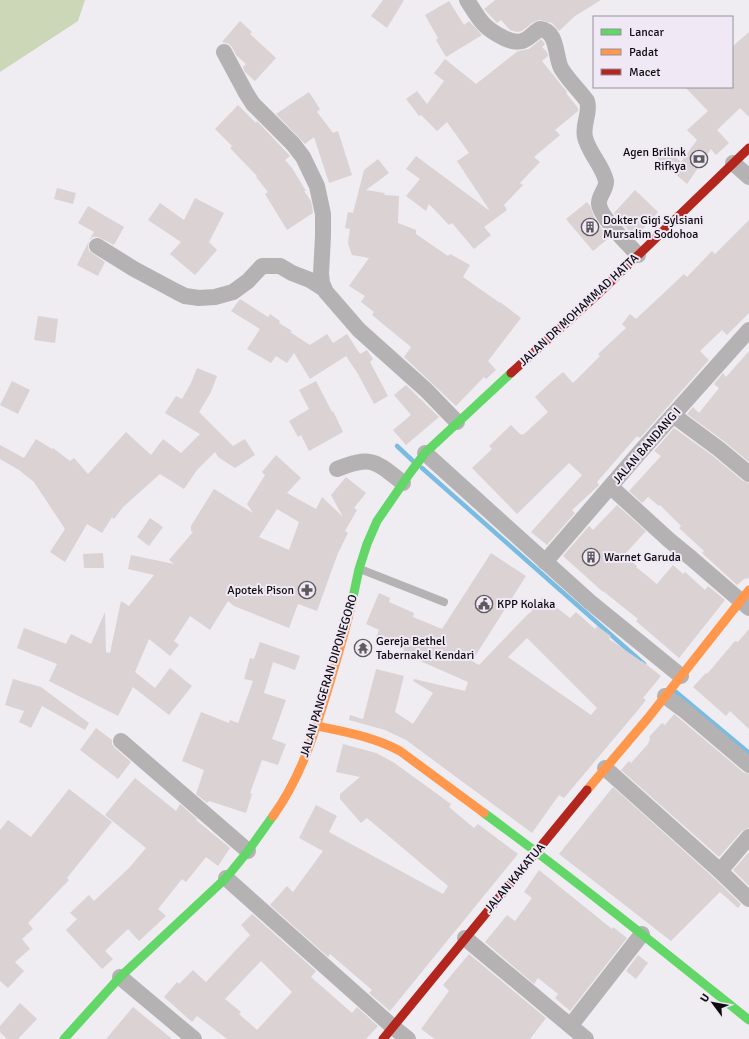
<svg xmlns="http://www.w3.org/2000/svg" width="749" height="1039" font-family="Signika,sans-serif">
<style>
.green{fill:#ccd7b7}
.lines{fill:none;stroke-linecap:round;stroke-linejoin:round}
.stream{stroke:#79bbe1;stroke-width:4.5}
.building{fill:#dbd2d4;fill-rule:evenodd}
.lane{stroke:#b5b2b4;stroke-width:8}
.street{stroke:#b5b2b4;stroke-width:16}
.fast{stroke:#63d668;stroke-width:9}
.slow{stroke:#ff974d;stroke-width:9}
.jam{stroke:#b3261e;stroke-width:9}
.labels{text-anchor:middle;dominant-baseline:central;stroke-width:4;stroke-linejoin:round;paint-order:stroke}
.poi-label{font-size:12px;fill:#0e0c10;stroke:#f0e9f5;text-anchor:start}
.street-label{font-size:12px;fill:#0e0c10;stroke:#f0e9f5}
</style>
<rect width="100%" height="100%" fill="#efecf2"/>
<path class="green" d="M0,0H85L78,21L0,72Z"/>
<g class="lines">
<g class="stream">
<path d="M397,446L413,461"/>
<path d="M422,468L644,664"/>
<path d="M676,692L749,753"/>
</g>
</g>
<g class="building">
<path d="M383,0H404L387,28L371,16Z"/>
<path d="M495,0H601L575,16L559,31L552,23L539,20L532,23L522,31L517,32L510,30L501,20L497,23L484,9Z"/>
<path d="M449,1L464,25L469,21L482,35L446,57L436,40L438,38L425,15Z"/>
<path d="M240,21L252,32L250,34L276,58L255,81L245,72L243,67L246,64L236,55L232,47L229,44L222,42Z"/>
<path d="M749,32V117L740,108L717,130L729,143L716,155L711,149L687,184L656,157L664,147L681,162L697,140L687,130L708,111L685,87H732V47Z"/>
<path d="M541,39L545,44L542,47L547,52L548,56L542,61L567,92L566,93L578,108V111L555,130L560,135L534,157L540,162L520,183L523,185L504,205L507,210L484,227L491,235L474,249L452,223L449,225L429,204L426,211L406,196L420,179L406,169L416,156L490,211L457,161L469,153L447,122L437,131L421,115L419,116L406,99L417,91L427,104L444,81L434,73L445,59L476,84L518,51L529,49Z"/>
<path d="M309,92L320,109L317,112L333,133L338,131L352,175L329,183L314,137L305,144L276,114Z"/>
<path d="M238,105L256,123L257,121L290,156L285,160L292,168L306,191H304L311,201L313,213L287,230L265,194L268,192L256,177L257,176L230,148L232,146L215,129Z"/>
<path d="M378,159L389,173L366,190L385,193L384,195L399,196L398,223L416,230V234L448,256L450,254L470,265L463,277L500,303V302L521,318L488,361L496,370L486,379L484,377L456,406L404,357L411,347L372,315L374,312L361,302L365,296L349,286L369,258L352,255L348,243L350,229L345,228L348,212L353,213L364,170Z"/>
<path d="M57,188L76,193L73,204L54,199Z"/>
<path d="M635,190L658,212L635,238L614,213Z"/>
<path d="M195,198L224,213L209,242L217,250L195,275L170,254L181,242L148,220L160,203L184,220Z"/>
<path d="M587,202L590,206L596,221L609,238L593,251L566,219Z"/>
<path d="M88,206L124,227L114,245L98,237H93L89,241L94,232L78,223Z"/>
<path d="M749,220V313L727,335L722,330L700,351L709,360L640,438L637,436L597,482L599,485L596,488L572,510L575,513L547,545L531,532L582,475L569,463L517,514L472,468L492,449L489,446L511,425L521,435L522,434L523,435L548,412L535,397L551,382L563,372L573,383L600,356L598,354L626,328L622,324L630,314L636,319L684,274L687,277L712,251L715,254Z"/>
<path d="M89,241L88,246L89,251L105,262L98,276L77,265Z"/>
<path d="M240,299L268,317L270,314L280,321L279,323L292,331L290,332L310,345L327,334L333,343L347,334L360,354L367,350L373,359L370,362L388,396L374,404L358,374L346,356L310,379L294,353L287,363L276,356L271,363L247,349L260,329L231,311Z"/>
<path d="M38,316L58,319L55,343L34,340Z"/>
<path d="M749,351V462L725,442L687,414L693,407L699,413L719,388L714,384L723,373L726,377Z"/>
<path d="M197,368L217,376L211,392L199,412L233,446L245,439L255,455L235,468L218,457L215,452L197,470L184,489L160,474L123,507L114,519L112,517L102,533L87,524L65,562L50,552L65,529L34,482L19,470L0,459V445L24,458L36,439L52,449L53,448L70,461L74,458L88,474L126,432L151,455L163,439L181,453L200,434L165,413L176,396L182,399L191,383Z"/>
<path d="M12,381L30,390L18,414L0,405Z"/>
<path d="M316,381L332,412L333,411L343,432L309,451L301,435L298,437L289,421L309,409L299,390Z"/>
<path d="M406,385L439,417L406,445L393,430L411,415L394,395Z"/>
<path d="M674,428L713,456L743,481L749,483V578L744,579L737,585L702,553L704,551L679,528L681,526L660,505L659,506L648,497L642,503L629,491L661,456L654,451Z"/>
<path d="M276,455L301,478L287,493L316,509L322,497L343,517L331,495L346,477L366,493L354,508L357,510L345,531L348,533L338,553L317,611L298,604L289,628L234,606L228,601L210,630L190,616L174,641L179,645L170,656L149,639L135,672L155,688L170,668L192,686L169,715L133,687L118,716L49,681L57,664L17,648L24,628L66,644L71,634L91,644L105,612L106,652L110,653L121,601L129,606L154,575L128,569L131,555L174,564L169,560L193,532L191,531V526L214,489L253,513L247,504L265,475L262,472ZM277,509L299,522L289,550L259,537Z"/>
<path d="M617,505L646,531L624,555L637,566L636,567L657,584L673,565L683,574L685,572L705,590L708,586L725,600L679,658L636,621L638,619L603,591V592L563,556L589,526L593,530Z"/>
<path d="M150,518L163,527L149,546L137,537Z"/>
<path d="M103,553L104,568H84L83,554Z"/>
<path d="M491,553L526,576L472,661L479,665L529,613H530L543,597L570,618L576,612L595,629L597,626L611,636L609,639L641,661H642L661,676L643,698L646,700L638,710L564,798L559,795L532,833L406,740L385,730L349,720L350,715L363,719L376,669L404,676L395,712L413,724L433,693L413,681L414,679L465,691L468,682L402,653L404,649L376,637L379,630L366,624L379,593L390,598L389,602L414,613L413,617L442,629ZM527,638L597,708L591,715L508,657Z"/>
<path d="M749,629V729L730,711L726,716L693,687L706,673L707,674L735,641L738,642Z"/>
<path d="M260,642L300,656L295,670L273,662L264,693L286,700L272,739L286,744L278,765L262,760L250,793L252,794L246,813L209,801L207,803L196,794L204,770L182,761L201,712L229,723L230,720L238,723L253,681L244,679L250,658L254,659Z"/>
<path d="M13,679L41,687L89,723L85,730L42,706L31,728L19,722L24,711L5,705Z"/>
<path d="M674,714L743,772L749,774V828L742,831L719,857L621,770L629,761L631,763L648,744L650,739L649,737L662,723L665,725Z"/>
<path d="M96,728L112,740V744L115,748L131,762L118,779L80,750Z"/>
<path d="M343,744L376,753L393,762L451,804L449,807L474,828L478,824L518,854L390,1011L369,993L372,990L330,954L328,957L270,905L287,886L293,892L323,851L299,838L316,805L337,816L329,832L443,894L448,886L367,818L361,823L340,799V794L360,777L336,772Z"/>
<path d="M135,778L176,811L180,804L197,819L196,820L230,848L218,866L206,857L186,882L182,879L158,909L166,916L139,941L128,929L105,951L113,959L102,969L66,930L77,919L70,913L89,895L94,901L129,868L146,848L105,815Z"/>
<path d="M613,787L714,878L741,904L738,908L720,892L671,941L559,854Z"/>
<path d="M69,789L112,822L67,878L69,880L28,923L33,929L22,939L30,949L15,962L24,971L8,988L0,981V830L8,820L31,837Z"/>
<path d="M749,852V886L733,870Z"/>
<path d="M539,870L612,929L613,927L627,938L570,1011L555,998L558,994L538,978L534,984L485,942L507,915L515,921L532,898L524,892Z"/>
<path d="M252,914L316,971L311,977L352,1013L357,1007L378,1026L366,1039H227L197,1016L192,1022L164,997L177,982L179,984L193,970L206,982L250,935L241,925ZM261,961L292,992L257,1030L239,1014L241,1012L225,999Z"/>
<path d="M469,954L546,1018L530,1039H435L421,1029L449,991L443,985Z"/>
<path d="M638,955L648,963L636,979L626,971Z"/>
<path d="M20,1003L37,1019L18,1039H7L0,1032V1026Z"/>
<path d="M133,1007L172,1039H106Z"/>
</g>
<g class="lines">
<path class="lane" d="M360,569L444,602"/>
<g class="street">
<path d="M467,0C479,19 483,28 504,38C510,41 516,43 522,41C528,40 534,32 540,29C558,31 555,56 561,68C568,80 579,90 587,101C591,113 582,124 585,137C588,152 603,166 606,181C607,189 598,196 599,204C600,217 629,245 638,255"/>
<path d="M224,52L246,93L253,104L293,144L303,157L317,186L323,214V236L321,274L322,283L326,292L359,330L426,390L457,422"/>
<path d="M733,163L749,177"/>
<path d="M97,246L134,269L177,292L185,296L199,298L215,297L233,292L248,281L262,266H280L292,273L310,280L324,289"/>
<path d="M673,415L719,449L749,474"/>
<path d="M425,453L590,602L681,676"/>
<path d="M337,469C372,455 375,461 403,483"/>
<path d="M611,487L669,540L691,558L749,608"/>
<path d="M545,562L640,452L749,330"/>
<path d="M665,696L684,710L749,765"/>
<path d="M121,741L248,851"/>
<path d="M605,768L720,871L749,899"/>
<path d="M720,871L749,837"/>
<path d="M226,878L393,1027L408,1039"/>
<path d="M465,938L586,1039"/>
<path d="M120,977L194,1039"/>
<path d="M571,1025L642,934"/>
</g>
<g class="fast">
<path d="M352,602L359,569L367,544L377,521L410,473L425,453L511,373"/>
<path d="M484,813C574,879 662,950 749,1020"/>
<path d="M64,1039L120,977L226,878L248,851L273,816"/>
</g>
<g class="slow">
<path d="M317,726C346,732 374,737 400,751L484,813"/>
<path d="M587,790L648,718L749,590"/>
<path d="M273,816C302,776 316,729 330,682C338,655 346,629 352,602"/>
</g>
<g class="jam">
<path d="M511,373L598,294L749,148"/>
<path d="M383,1039L587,790"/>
</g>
</g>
<defs>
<symbol id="bank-ring" viewBox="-11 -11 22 22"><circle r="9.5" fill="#f0e9f5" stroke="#5d5a5f" stroke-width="1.5"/><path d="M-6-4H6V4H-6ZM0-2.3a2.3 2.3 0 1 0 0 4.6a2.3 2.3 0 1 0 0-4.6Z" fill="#5d5a5f"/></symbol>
<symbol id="building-ring" viewBox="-11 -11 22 22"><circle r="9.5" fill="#f0e9f5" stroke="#5d5a5f" stroke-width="1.5"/><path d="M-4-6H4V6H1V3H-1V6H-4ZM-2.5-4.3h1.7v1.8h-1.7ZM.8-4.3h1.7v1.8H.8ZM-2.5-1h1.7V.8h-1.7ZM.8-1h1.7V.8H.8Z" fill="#5d5a5f"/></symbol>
<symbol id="pharmacy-ring" viewBox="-11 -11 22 22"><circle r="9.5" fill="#f0e9f5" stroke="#5d5a5f" stroke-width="1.5"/><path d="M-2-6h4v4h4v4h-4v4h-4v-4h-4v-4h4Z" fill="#5d5a5f"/></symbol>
<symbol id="civic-ring" viewBox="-11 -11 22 22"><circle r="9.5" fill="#f0e9f5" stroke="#5d5a5f" stroke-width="1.5"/><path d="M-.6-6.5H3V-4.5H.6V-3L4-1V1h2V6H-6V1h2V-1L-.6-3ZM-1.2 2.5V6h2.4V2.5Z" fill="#5d5a5f"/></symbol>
<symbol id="temple-ring" viewBox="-11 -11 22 22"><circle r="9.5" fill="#f0e9f5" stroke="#5d5a5f" stroke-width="1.5"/><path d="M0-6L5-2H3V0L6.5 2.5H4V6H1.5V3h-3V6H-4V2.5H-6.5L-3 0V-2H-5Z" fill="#5d5a5f"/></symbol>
</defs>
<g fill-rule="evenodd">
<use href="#bank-ring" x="689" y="149" width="20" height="20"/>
<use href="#building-ring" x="580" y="217" width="20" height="20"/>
<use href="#building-ring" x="581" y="547" width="20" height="20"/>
<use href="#pharmacy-ring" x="297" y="580" width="20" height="20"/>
<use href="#civic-ring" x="474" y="594" width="20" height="20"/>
<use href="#temple-ring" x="353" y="638" width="20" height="20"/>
</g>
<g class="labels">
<g class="poi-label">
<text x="686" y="152" text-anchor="end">Agen Brilink<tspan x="686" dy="14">Rifkya</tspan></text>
<text x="603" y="220">Dokter Gigi Sylsiani<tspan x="603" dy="14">Mursalim Sodohoa</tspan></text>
<text x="604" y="557">Warnet Garuda</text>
<text x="294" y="590" text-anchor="end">Apotek Pison</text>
<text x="497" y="604">KPP Kolaka</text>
<text x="376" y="641">Gereja Bethel<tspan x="376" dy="14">Tabernakel Kendari</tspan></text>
</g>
<g class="street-label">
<text transform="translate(579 310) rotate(-43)">JALAN DR MOHAMMAD HATTA</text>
<text transform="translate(647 446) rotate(-49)">JALAN BANDANG I</text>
<text transform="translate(329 676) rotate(-73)">JALAN PANGERAN DIPONEGORO</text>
<text transform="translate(515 878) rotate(-50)">JALAN KAKATUA</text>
</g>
</g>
<rect x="593" y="16" width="140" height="72" fill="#f0e9f5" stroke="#969199"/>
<rect x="601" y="29" width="20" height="6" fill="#63d668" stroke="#969199"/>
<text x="629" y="36" font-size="12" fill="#0e0c10">Lancar</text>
<rect x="601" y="49" width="20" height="6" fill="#ff974d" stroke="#969199"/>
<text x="629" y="56" font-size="12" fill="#0e0c10">Padat</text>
<rect x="601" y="69" width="20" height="6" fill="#b3261e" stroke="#969199"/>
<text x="629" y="76" font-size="12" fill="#0e0c10">Macet</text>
<g transform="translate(713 1003) rotate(302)" stroke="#f0e9f5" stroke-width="3" paint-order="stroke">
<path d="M0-3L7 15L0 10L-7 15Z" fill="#0e0c10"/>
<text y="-6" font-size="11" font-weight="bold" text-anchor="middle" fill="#0e0c10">U</text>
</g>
</svg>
